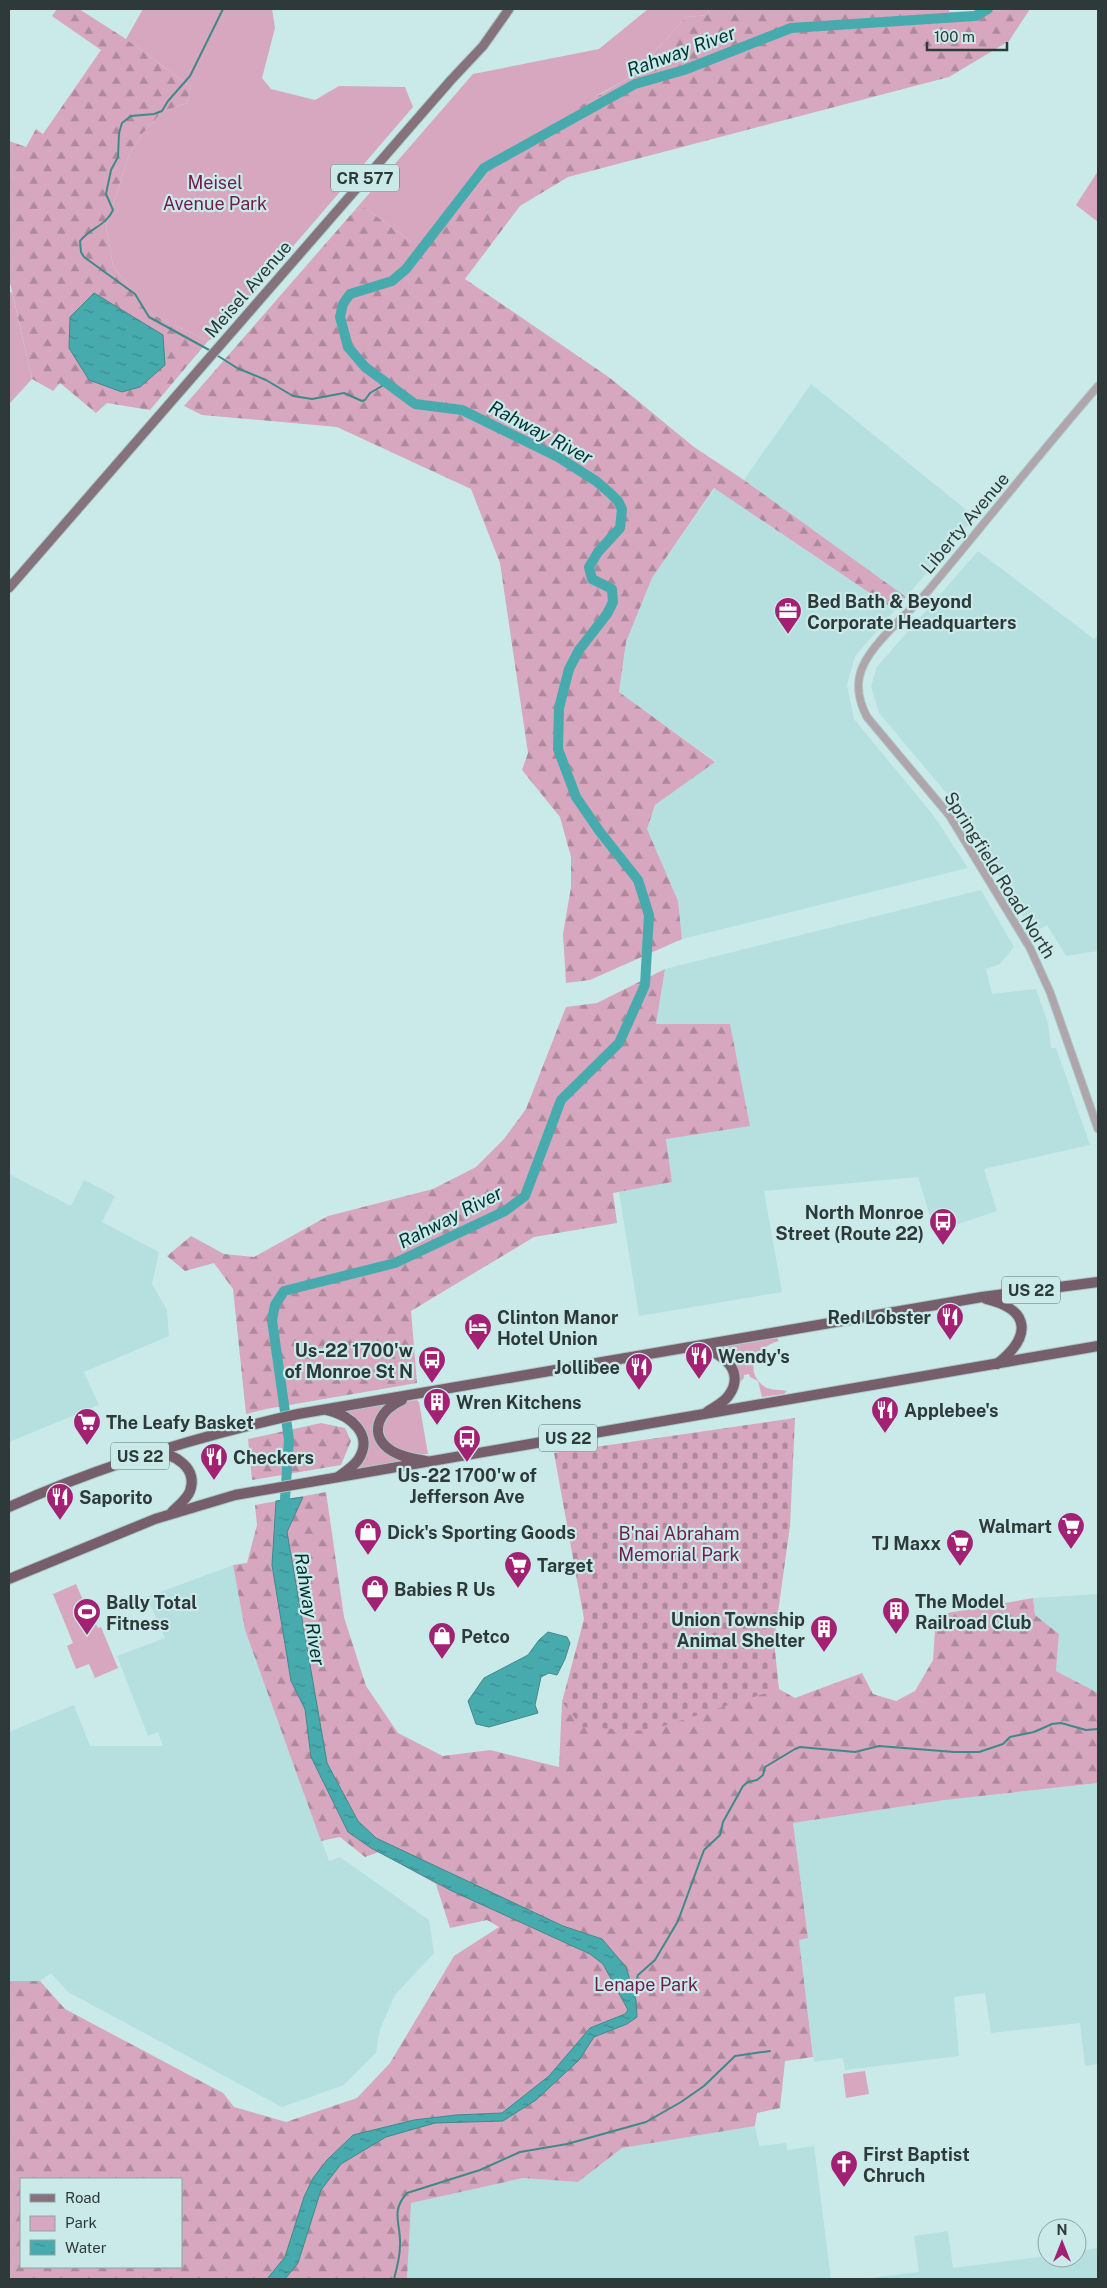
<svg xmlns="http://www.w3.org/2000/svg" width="1107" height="2288" font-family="'Public Sans',sans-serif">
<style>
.built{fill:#b6dfe0}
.green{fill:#d6a7be}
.forest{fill:url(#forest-firs);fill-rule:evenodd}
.cemetery{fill:url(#cemetery-stones)}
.water{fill:url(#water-ripples);stroke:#40898a}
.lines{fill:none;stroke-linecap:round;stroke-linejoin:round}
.stream{stroke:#40898a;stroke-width:2}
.river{stroke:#47abad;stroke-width:10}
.minor-casing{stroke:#abc7c7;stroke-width:9}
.major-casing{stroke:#abc7c7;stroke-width:11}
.highway-casing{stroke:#abc7c7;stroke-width:12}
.minor{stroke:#b0a5aa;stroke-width:7}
.major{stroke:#85727b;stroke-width:9}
.highway{stroke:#765f6a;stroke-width:10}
.labels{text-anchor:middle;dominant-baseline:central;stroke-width:4.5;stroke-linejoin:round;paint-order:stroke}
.shield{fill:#caeaea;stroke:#5d6f6f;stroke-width:1}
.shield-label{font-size:16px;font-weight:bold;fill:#2e3a3a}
.park-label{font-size:18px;fill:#6c1e4d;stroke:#caeaea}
.street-label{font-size:18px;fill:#2e3a3a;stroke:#caeaea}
.poi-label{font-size:18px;font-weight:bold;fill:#2e3a3a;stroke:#caeaea;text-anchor:start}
.water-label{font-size:19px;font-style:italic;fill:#003132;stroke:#caeaea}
</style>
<defs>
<pattern id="forest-firs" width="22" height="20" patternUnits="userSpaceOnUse" patternTransform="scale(1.25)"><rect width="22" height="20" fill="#d6a7be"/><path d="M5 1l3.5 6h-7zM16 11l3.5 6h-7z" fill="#ae899b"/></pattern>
<pattern id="cemetery-stones" width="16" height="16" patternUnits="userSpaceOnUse" patternTransform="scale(1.25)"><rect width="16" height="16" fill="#d6a7be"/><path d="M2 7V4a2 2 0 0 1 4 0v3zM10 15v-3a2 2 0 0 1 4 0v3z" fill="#ae899b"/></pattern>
<pattern id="water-ripples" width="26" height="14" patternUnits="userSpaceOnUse" patternTransform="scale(1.25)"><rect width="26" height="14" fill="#47abad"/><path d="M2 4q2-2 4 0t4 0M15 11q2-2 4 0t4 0" fill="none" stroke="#3c8c8e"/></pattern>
</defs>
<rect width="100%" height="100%" fill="#caeaea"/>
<g class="built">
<path d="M811,384L975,517L906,597L744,480Z"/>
<path d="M715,488L895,610L855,656L847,685L854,719L934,816L968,868L682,939L678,901L647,829L655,805L715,761L619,692L626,642L652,578Z"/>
<path d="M978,551L1094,639L1098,635V951L1066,956L1047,925L1033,933L954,802L879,713L871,687L876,668Z"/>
<path d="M981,890L1014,947L1000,964L986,969L992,994L1036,989L1048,1023L1051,1048H1056L1090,1145L984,1169L997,1211L935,1232L918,1177L764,1191L782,1292L639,1316L619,1192L672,1182L666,1139L656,1024L665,969Z"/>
<path d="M9,1174L71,1206L84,1180L115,1196L102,1222L159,1252L152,1284L167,1310L169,1336L84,1372L99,1405L9,1442Z"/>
<path d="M233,1565L245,1630L329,1861L340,1857L429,1920L434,1953L395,1995L380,2029L376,2053L344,2085L282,2107L68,1992L51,1973L40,1981H9V1732L74,1705L90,1746H163L158,1732L148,1736L117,1656L165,1638L147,1597Z"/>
<path d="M1098,1594V1693L1056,1671L1059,1634L1035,1615L1033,1598Z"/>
<path d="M1098,1783V2064L1085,2066L1080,2023L991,2033L985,1993L954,1997L959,2056L845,2070L843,2058L814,2062L798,1940L808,1938L793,1823L945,1800Z"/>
<path d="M755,2126L759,2146L786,2143L787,2150L814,2146L831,2279H407L410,2203L523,2178L578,2182L622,2148Z"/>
<path d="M948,2231L953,2268L1047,2256V2258H1077V2251L1098,2248V2279H862L919,2272L914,2236Z"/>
</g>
<g class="green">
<path d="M143,9H272L275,28L262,78L271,89L315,100L339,86L405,87L413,107L215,337L208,341L145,311L113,265L106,226L130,152L143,133L162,112L187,103L191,87L126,39Z"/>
<path d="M648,9H710L707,15L686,17L634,75L600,94L491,170L434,239L413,243L365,208L354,211L473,74L599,49Z"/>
<path d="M1098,171V222L1076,205Z"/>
<path d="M12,292L32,379L9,404V293Z"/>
<path d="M777,1338L779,1341C757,1346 742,1371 765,1387C772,1391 780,1389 787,1391L784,1394L762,1397L758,1381L750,1377L749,1374L744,1375V1378L739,1383L727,1356L718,1348Z"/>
<path d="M417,1400L419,1402L428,1454C402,1454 385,1451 382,1422L398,1403Z"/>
<path d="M382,1404L385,1406L377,1416L375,1430L403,1461L356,1469L363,1428L358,1421L346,1411Z"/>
<path d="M76,1584L93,1623L95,1622L98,1628L101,1627L118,1668L95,1678L89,1664L76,1669L67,1646L73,1643L53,1594Z"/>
<path d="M865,2071L869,2094L846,2098L843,2074Z"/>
</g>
<g class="forest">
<path d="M57,9H79L126,39L191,87L187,103L162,112L143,133L130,152L106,226L113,265L145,311L208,341L150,410L107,403L96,413L60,383L53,391L32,379L9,278V141L26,147L36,129L43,134L101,50L52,16Z"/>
<path d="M710,9H949V12L1030,9L1009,41L949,77L568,177L520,206L465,279L610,378L694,447L744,480L906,597L895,610L714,488L652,578L626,642L619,692L715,762L655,805L647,829L678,901L682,939L590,980L566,983L563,934L571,887V857L560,817L522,770L528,753L500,563L471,489L337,427L202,415L184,406L354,211L365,208L413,243L434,239L491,170L532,134L634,75L686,17L707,15Z"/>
<path d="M665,969L656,1024H730L750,1126L666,1139L672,1182L613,1193L617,1223L534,1237L411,1311L417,1383L266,1409L246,1414L233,1289L214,1263L185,1271L167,1256L191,1236L224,1254L254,1257L328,1216L433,1189L476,1167L504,1139L526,1109L566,1007L597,1003Z"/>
<path d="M321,1423L345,1428L351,1441L341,1465L252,1480L248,1439Z"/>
<path d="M326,1492L344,1617L366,1686L398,1733L443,1756L490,1750L559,1767L562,1702L583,1727L779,1689L795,1698L862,1673L873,1694L896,1701L915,1691L933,1660L936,1615L1033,1598L1035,1615L1059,1634L1056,1671L1098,1693V1783L945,1800L793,1823L808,1938L799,1940L813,2057L785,2061L780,2108L757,2113L755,2126L622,2148L578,2182L523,2178L411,2203L407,2279H9V1981H40L65,2009L223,2093L234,2107L286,2122L357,2098L390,2063L454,1956L499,1927L487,1920L450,1928L436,1884L379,1852L365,1857L340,1837L321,1841L245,1630L233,1565L247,1563L257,1525L255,1505ZM21,2179H181V2267H21Z"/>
</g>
<path class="cemetery" d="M795,1418L790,1526L774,1641L779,1689L648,1731L582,1727L562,1702L584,1619L554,1453Z"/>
<g class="water">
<path d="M94,293L163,335L165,365L140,387L122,392L89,380L69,348L70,317Z"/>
<path d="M303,1497L287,1532L327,1763L358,1821L376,1838L563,1926L602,1939L626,1967L636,2000L637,2017L627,2024L594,2037L579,2060L536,2100L503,2121L435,2123L386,2137L341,2164L321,2190L298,2263L285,2279H267L285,2257L304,2197L313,2178L327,2160L353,2135L414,2120L456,2115L502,2113L549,2076L590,2028L625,2014L628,2010L603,1964L590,1954L452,1891L371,1848L348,1832L311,1757L305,1709L291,1681L272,1565L276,1501Z"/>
<path d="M548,1632L567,1637L570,1643L565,1659L557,1675L549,1673L541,1677L535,1705L538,1713L489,1727L476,1724L468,1701L484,1678L528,1655L539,1640Z"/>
</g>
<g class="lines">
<g class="stream">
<path d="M211,351L149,317L135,294L84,257L81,252L80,241C90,228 106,226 113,210L106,194L111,170L118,157L119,133L122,123L131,116L154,114L162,111L168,101L190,76L223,9"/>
<path d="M215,354L237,368L266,380L293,396L312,399L344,393L362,401L365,400L370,393L387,383"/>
<path d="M633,1989L638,1975L655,1960L678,1921L704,1850L720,1835L723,1822L743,1786L748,1782L757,1780L763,1775L765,1767L795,1749L800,1747L855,1752L879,1746L954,1752H979L1003,1744L1010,1737L1034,1732L1052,1724L1061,1723L1086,1730L1098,1729"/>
<path d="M394,2279C397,2268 400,2257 400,2245C401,2223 390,2212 407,2193L480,2170L520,2152L567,2144L646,2122L681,2102L704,2086L735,2056L770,2051"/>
</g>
<path class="river" d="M284,1513L289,1440L272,1320L275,1305L284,1291L395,1263L505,1211L525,1196L561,1100L619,1043L645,985L649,915L638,880L600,832L576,797L558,749L559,708L569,669L579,650L607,614L613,602L612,589L592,579L589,567L598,552L620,528L622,509L618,501L611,494L596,481L558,457L462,410L415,404L365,367L348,347L340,317L343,304L350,294L392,281L406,269L484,168L635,84L684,70L791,28L975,16L988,9"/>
<defs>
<path id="minor" d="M1098,386C1040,453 985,523 928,591C909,613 874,641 863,666C855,683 859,702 867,717L949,815L1030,948L1050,992L1098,1129"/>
<path id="major" d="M9,588L451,80L483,46L509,9"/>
<g id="highway">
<path d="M986,1299C1032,1310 1031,1337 997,1364"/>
<path d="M700,1348C722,1352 746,1371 729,1395C724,1403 714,1407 707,1412"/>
<path d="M402,1400C380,1409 366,1435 392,1451C402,1457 414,1459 426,1461"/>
<path d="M327,1410C350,1415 375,1435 358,1460C353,1467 345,1472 338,1477"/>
<path d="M156,1452C175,1454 198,1468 190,1491C187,1499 178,1506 172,1512"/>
<path d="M9,1507C102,1465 199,1436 298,1414L982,1297L1098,1282"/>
<path d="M9,1579L155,1519L235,1495L1098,1346"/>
</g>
</defs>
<use href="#minor" class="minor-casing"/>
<use href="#major" class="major-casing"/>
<use href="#highway" class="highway-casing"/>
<use href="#minor" class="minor"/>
<use href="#major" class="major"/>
<use href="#highway" class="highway"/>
</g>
<defs>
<symbol id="office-pin" viewBox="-11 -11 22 30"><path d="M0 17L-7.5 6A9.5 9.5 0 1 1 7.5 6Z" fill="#a22173" stroke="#caeaea"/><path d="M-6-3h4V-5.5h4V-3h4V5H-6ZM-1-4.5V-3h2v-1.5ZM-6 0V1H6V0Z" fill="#fff"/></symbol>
<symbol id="bus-pin" viewBox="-11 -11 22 30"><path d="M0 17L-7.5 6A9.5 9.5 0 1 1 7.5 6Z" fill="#a22173" stroke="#caeaea"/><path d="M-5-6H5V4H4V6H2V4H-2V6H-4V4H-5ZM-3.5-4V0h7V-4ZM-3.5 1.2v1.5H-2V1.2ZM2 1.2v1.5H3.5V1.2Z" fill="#fff"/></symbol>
<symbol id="restaurant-pin" viewBox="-11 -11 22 30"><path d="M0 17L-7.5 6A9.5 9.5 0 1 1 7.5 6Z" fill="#a22173" stroke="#caeaea"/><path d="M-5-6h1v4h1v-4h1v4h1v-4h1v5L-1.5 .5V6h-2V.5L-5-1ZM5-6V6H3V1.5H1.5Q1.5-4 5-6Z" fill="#fff"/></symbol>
<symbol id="hotel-pin" viewBox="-11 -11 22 30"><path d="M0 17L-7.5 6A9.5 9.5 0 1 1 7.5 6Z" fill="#a22173" stroke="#caeaea"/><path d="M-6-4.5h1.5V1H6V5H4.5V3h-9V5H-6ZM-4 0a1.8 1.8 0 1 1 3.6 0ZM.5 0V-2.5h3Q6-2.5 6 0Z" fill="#fff"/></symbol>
<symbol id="building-pin" viewBox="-11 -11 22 30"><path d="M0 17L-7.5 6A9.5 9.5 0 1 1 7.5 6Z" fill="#a22173" stroke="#caeaea"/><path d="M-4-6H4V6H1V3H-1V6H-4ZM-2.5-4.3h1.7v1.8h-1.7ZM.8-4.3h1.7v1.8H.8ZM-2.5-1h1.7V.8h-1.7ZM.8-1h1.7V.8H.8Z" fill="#fff"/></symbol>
<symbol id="supermarket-pin" viewBox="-11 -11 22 30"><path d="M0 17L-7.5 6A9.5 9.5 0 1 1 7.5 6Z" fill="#a22173" stroke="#caeaea"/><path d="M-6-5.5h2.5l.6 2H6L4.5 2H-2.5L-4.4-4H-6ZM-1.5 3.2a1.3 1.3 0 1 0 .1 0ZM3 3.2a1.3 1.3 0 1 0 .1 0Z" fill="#fff"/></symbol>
<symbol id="shop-pin" viewBox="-11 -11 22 30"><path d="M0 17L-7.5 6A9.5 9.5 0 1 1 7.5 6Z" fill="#a22173" stroke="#caeaea"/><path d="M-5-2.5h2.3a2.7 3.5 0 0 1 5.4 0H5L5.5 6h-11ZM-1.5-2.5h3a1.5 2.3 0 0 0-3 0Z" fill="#fff"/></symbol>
<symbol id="stadium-pin" viewBox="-11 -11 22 30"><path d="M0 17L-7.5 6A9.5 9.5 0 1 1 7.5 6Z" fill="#a22173" stroke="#caeaea"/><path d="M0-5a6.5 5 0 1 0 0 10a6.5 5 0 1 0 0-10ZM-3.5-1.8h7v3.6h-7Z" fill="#fff"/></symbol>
<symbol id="church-pin" viewBox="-11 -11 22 30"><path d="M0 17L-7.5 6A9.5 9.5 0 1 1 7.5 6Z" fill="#a22173" stroke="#caeaea"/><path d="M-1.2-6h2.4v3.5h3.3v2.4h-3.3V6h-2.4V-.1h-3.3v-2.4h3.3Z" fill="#fff"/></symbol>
</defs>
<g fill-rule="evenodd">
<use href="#office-pin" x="772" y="595" width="32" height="43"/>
<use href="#bus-pin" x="927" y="1206" width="32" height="43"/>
<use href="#restaurant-pin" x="934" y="1301" width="32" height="43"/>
<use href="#hotel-pin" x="462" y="1311" width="32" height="43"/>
<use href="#restaurant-pin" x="683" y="1340" width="32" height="43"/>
<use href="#bus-pin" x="416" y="1344" width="32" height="43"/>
<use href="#restaurant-pin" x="623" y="1351" width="32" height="43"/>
<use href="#building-pin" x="421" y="1386" width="32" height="43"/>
<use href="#restaurant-pin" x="869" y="1394" width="32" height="43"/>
<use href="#supermarket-pin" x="71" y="1406" width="32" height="43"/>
<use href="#bus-pin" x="451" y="1423" width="32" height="43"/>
<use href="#restaurant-pin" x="198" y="1441" width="32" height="43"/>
<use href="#restaurant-pin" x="44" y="1481" width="32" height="43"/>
<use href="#supermarket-pin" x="1055" y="1510" width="32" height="43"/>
<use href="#shop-pin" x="352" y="1516" width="32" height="43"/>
<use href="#supermarket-pin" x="944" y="1527" width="32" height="43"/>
<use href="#supermarket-pin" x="502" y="1549" width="32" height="43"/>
<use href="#shop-pin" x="359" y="1573" width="32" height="43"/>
<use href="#building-pin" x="880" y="1595" width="32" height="43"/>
<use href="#stadium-pin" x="71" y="1596" width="32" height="43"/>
<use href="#building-pin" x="808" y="1613" width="32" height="43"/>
<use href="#shop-pin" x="426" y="1620" width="32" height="43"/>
<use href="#church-pin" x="828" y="2148" width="32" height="43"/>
</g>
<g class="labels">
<g class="shield">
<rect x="331" y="164.5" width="68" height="27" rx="4"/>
<rect x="1002" y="1276.5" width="58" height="27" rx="4"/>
<rect x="539" y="1424.5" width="58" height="27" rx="4"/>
<rect x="111" y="1442.5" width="58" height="27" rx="4"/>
</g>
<g class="shield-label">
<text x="365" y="178">CR 577</text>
<text x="1031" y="1290">US 22</text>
<text x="568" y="1438">US 22</text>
<text x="140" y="1456">US 22</text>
</g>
<g class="park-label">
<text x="215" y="182">Meisel<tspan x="215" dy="21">Avenue Park</tspan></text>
<text x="679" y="1533">B'nai Abraham<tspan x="679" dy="21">Memorial Park</tspan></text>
<text x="646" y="1984">Lenape Park</text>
</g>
<g class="street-label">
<text transform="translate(248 289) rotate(-49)">Meisel Avenue</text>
<text transform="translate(965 523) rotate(-50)">Liberty Avenue</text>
<text transform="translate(1000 875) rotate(58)">Springfield Road North</text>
</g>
<g class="poi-label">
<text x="807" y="601">Bed Bath &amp; Beyond<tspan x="807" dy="21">Corporate Headquarters</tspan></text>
<text x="924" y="1212" text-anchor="end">North Monroe<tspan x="924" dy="21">Street (Route 22)</tspan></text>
<text x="497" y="1317">Clinton Manor<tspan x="497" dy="21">Hotel Union</tspan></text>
<text x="931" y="1317" text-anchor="end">Red Lobster</text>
<text x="413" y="1350" text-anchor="end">Us-22 1700'w<tspan x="413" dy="21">of Monroe St N</tspan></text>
<text x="718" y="1356">Wendy's</text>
<text x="620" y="1367" text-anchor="end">Jollibee</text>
<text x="456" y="1402">Wren Kitchens</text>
<text x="904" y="1410">Applebee's</text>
<text x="106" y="1422">The Leafy Basket</text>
<text x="233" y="1457">Checkers</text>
<text x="467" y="1475" text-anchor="middle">Us-22 1700'w of<tspan x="467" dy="21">Jefferson Ave</tspan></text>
<text x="79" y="1497">Saporito</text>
<text x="1052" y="1526" text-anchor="end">Walmart</text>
<text x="387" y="1532">Dick's Sporting Goods</text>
<text x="941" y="1543" text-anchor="end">TJ Maxx</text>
<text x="537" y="1565">Target</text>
<text x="394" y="1589">Babies R Us</text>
<text x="915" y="1601">The Model<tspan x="915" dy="21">Railroad Club</tspan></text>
<text x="106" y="1602">Bally Total<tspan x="106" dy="21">Fitness</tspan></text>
<text x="805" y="1619" text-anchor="end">Union Township<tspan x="805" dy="21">Animal Shelter</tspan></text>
<text x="461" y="1636">Petco</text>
<text x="863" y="2154">First Baptist<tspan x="863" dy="21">Chruch</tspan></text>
</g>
<g class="water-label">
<text transform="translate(681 51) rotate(-20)">Rahway River</text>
<text transform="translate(541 432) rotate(28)">Rahway River</text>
<text transform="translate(450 1217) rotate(-27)">Rahway River</text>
<text transform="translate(310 1609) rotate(81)">Rahway River</text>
</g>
</g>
<rect width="1107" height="2288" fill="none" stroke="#2e3a3a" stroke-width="20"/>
<rect x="20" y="2178" width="162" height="90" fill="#caeaea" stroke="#8ca4a4"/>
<rect x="30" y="2194" width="25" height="8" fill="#85727b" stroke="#8ca4a4"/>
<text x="65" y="2203" font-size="15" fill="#2e3a3a">Road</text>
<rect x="30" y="2216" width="25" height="15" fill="#d6a7be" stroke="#8ca4a4"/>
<text x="65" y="2228" font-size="15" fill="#2e3a3a">Park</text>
<rect x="30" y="2240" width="25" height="15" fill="url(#water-ripples)" stroke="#8ca4a4"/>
<text x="65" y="2253" font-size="15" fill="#2e3a3a">Water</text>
<g transform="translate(1062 2243)"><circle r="24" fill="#caeaea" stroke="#8ca4a4"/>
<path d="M0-4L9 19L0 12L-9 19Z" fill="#a22173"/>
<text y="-8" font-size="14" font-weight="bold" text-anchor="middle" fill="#2e3a3a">N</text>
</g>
<path d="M927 42v8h80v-8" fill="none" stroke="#2e3a3a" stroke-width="2.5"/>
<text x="934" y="42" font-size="15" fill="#2e3a3a" stroke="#caeaea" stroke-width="4" paint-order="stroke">100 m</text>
</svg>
